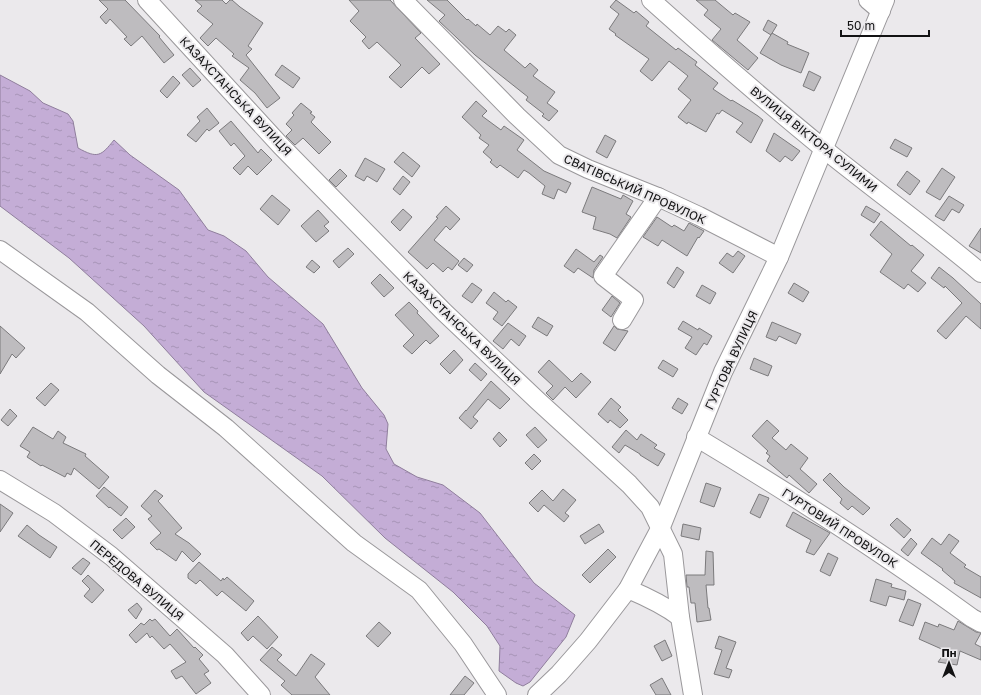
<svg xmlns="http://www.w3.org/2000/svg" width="981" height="695" font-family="'Golos Text',sans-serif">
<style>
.water{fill:url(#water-ripples);stroke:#8f7e9c}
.building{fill:#bebcbf;stroke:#7b7a7c}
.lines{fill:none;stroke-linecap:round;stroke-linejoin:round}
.minor-casing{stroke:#9a989b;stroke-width:20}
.minor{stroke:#fff;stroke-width:18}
.labels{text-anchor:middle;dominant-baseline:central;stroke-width:4;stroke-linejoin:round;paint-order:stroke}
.street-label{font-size:12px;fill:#121213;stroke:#ebe9ec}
</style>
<defs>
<pattern id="water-ripples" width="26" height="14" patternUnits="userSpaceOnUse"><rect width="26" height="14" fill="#c4add6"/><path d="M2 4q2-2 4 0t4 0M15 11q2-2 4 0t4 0" fill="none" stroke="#a794b7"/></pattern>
</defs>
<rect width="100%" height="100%" fill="#ebe9ec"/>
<path class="water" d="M0,75L30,91L43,103L68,114L73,121L78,148C98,159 101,156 114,140L130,155L179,190L208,230L224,236L246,251L268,277L323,324L362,388L384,415L388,424L386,449L394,464L417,477L443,485L480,513L534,583L575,615L566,637L530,682L523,686L516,683L499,671L500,646L487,626L453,592L385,538L322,476L204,392L144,326L69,258L0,206Z"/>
<g class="building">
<path d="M99,0H125L160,36L159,37L174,55L164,63L142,36L131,46L124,39L127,37L110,19L106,24L100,17L108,9Z"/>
<path d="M195,0H222L226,4L230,0H232L240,7L263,23L248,46L252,49L246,55L280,98L267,108L255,93L240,80L249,68L232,56L234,54L216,38L208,46L200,38L213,24L197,11L202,6Z"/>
<path d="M349,0H390L421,33L415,38L440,64L429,74L422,67L401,88L389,77L401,65L377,42L369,49L362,41L366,37L350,21L359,11Z"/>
<path d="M427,0H447L467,20L468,19L476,26L477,24L490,35L498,26L506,32L509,29L516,35L504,50L525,68L530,63L538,70L533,76L555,92L547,103L558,111L549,121L542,116L544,114L526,100L528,97L475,55L439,21L445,15Z"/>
<path d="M616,0L634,13L636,11L649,22L646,26L676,50L678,48L697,62L695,65L718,83L713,89L731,101L732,100L758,116L763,120L751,143L736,132L743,123L722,110L719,114L717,113L706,132L688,122L687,124L678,117L691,100L678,89L688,76L669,61L652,81L640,71L649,59L615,35L616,34L609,29L619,14L610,7Z"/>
<path d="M696,0H715L733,15L735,13L750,22L737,40L758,58L748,70L712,40L721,29L704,15L708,10Z"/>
<path d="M768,20L777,25L771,35L763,30Z"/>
<path d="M772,33L788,42L787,44L809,53L801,73L781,65L760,53Z"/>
<path d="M282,65L300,78L293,88L275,75Z"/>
<path d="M190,68L201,80L193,87L182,75Z"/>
<path d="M809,71L821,77L814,91L803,86Z"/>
<path d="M173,76L180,83L167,98L160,91Z"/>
<path d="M476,101L487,111L482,116L501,130L504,126L524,140L517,150L544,171L571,183L566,193L558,189L554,199L542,194L545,186L529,173L524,170L518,178L500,165L497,168L490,162L492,160L483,152L489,145L479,138L481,135L462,117Z"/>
<path d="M301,103L312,112L310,113L315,117L311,122L331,142L319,154L303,138L295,145L286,136L292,130L286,124L294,115L292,113Z"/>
<path d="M207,108L219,123L209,131L207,129L196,142L187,135L200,121L197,117Z"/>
<path d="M231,121L258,153L261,149L272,160L257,175L248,166L240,175L233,168L245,156L234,143L231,146L219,131Z"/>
<path d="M774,133L800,151L792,161L785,156L780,162L766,151Z"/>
<path d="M605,135L616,141L607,158L596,152Z"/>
<path d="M895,139L912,148L907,157L890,148Z"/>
<path d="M403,152L420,166L412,177L394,162Z"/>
<path d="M365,158L385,169L377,182L367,176L364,181L355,176Z"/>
<path d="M942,168L955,177L940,200L926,192Z"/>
<path d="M340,169L347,176L336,187L329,180Z"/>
<path d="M907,171L920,181L910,195L897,185Z"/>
<path d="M403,176L410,182L400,195L393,189Z"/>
<path d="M592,187L621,199L623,195L633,201L626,214L631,217L617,238L610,234L593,229L596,217L582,212Z"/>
<path d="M272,195L290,210L278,225L260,209Z"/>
<path d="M949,196L964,205L959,213L952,209L944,221L935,216Z"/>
<path d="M446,206L460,219L450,230L446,226L434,240L459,261L452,270L448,267L443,272L433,263L427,269L408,252L438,218L436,217Z"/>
<path d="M866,206L880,214L874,223L861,215Z"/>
<path d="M403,209L412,217L400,231L391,222Z"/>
<path d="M318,210L329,222L324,226L329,231L316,242L301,226Z"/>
<path d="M657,217L672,227L674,225L684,231L689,223L704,231L699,238L698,237L687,256L662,240L658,246L643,237Z"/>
<path d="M881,221L911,246L912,245L924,255L911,271L926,283L918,292L908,284L904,289L880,272L892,254L870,235Z"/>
<path d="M981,228V253L969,246Z"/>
<path d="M348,248L354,254L339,268L333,261Z"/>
<path d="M576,249L594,262L600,255L603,257L594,270L593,278L578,268L574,273L564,266Z"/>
<path d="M738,251L745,256L733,273L719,263L727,253L733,257Z"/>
<path d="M464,258L473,265L467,272L458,265Z"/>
<path d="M312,260L320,267L314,273L306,267Z"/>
<path d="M677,267L684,272L674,288L667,283Z"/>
<path d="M939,267L953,278L981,304V329L966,316L946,339L937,331L962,303L945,286L944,288L931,278Z"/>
<path d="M380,274L394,288L384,297L371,283Z"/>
<path d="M472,283L482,290L472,303L462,296Z"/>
<path d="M794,283L809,292L803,302L788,293Z"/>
<path d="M702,285L716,293L710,304L696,296Z"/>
<path d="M494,292L506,302L508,300L517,307L502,326L493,319L498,312L486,303Z"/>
<path d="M612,296L620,303L611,317L602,310Z"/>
<path d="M409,302L418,311L417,313L439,336L430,344L426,340L412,354L403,346L414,335L395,315Z"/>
<path d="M538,317L553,326L547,336L532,327Z"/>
<path d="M683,321L698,330L699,328L712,336L707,345L704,343L696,355L685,348L692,337L678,329Z"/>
<path d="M772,322L801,334L796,344L779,336L776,341L766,337Z"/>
<path d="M508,323L526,336L519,346L511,339L503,349L493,341Z"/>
<path d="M0,326L25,348L16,358L12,354L0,374Z"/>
<path d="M614,326L617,329L628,331L615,351L603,343Z"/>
<path d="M454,350L463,360L450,374L440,364Z"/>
<path d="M754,358L772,366L768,376L750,369Z"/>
<path d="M549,360L572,382L581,373L591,382L576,398L565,387L553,400L546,393L553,386L538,372Z"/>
<path d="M663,360L678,369L673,377L658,368Z"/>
<path d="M475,363L487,374L481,381L469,370Z"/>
<path d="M491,381L510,399L500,409L488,399L473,417L478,421L471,429L459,418L466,410V411Z"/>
<path d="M51,383L59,390L45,406L36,398Z"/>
<path d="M611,398L621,407L618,410L628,420L620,428L610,420L608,423L598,414Z"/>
<path d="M678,398L688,404L682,414L672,408Z"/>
<path d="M10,409L17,416L8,426L1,420Z"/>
<path d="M767,420L779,431L772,438L786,450L791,444L808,458L800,469L817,484L809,493L789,475L787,478L767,461L770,456L766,453L768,451L752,436Z"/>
<path d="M33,427L53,439L58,431L66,437L63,443L86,454L85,456L109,477L99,489L74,468L71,475L67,473L65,477L42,465L41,466L27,457L30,452L20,446Z"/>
<path d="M535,427L547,440L538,448L526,435Z"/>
<path d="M626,430L637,440L641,434L657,445L654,448L665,454L658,466L640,455V454L625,445L619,453L612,447Z"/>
<path d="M499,432L507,440L500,447L493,439Z"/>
<path d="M534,454L541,461L532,470L525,463Z"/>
<path d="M830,473L844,487L870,508L863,515L852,506L848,510L840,503L842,499L823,480Z"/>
<path d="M706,483L721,488L714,507L700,502Z"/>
<path d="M104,487L128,507L121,516L110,507L109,508L96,496Z"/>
<path d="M563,489L576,500L565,513L569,516L564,522L544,505L538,512L529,503L542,490L553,501Z"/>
<path d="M155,490L163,496L158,501L182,528L175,534L189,543L201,554L193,562L182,551L176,561L159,549L157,550L150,543L161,533L148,519L152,516L141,506Z"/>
<path d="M759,494L769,498L760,518L750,513Z"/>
<path d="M0,504L13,513L0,532Z"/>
<path d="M793,512L830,533L814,555L806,552L811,540L786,526Z"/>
<path d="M126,518L135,527L122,539L113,530Z"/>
<path d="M897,518L911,530L904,538L890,525Z"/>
<path d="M599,524L604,532L585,544L580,536Z"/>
<path d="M683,524L701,528L699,540L681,536Z"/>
<path d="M27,525L39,535L57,547L50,558L18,536Z"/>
<path d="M949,534L959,541L950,553L966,565L964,567L981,577V598L954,583L955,581L942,570L943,569L921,553L932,538L941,545Z"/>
<path d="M911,538L917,544L908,556L901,550Z"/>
<path d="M608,549L616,557L590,583L582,575Z"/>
<path d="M706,551L713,552L714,585H706L708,608H709L711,620L697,622L695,603H691L689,587H687L686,575H705Z"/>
<path d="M828,553L838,558L830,576L820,571Z"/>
<path d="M83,558L90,563L81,575L72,568Z"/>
<path d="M199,562L221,581L223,578L224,580L227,577L254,601L246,611L222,591L217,596L200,580L196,584L188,578V574Z"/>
<path d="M88,575L104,590L92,603L84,596L90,589L82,581Z"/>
<path d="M876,579L892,584L891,587L906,591L904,600L889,596L886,606L870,601Z"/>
<path d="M908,599L921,604L913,626L899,621Z"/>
<path d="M137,603L142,609L136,619L128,610Z"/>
<path d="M258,616L278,637L267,649L253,636L248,641L241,633Z"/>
<path d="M150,619L152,621L155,619L170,636L177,629L194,648L195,647L203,655L199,659L209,671L204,674L211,683L196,694L182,676L176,679L171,671L186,662L170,644L164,649L152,636L150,638L147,633L136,643L129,635L141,623L144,625Z"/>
<path d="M958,621L976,632L981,633L975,644L981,647V660L960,651L957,665L938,662L946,651L919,639L925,622L938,627L939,624L954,630Z"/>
<path d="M379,622L391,633L378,647L366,636Z"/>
<path d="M719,636L736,642L726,668L732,670L729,678L714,674L722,650L715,648Z"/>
<path d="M665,640L672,656L662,661L654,646Z"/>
<path d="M272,647L282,655L277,660L296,676L311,654L325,664L315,677L330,695H292L281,685L285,681L260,660Z"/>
<path d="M465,676L474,683L464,695H450Z"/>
<path d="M662,678L671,695H656L650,685Z"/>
</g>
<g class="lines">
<defs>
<g id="minor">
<path d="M147,0L281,146L444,312L538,401L629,484L650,507L673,554L680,617L693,695"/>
<path d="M403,0L517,116L559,155L588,169L658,197L699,216L779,257"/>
<path d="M651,0C708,51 765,101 824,149C876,191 930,230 981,273"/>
<path d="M868,0L881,11"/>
<path d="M0,250L87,312L158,375L226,428L354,543L419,590L463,644L497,695"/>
<path d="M622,320L634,300L603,276L658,197"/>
<path d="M696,437C791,494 883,553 972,618L981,623"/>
<path d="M0,480L54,513L111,556L225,655L261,695"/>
<path d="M628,589C647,597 664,605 680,617"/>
<path d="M537,695L559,674L588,641L628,589L661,527L723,372L779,257L885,0"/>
</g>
</defs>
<use href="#minor" class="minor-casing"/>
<use href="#minor" class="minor"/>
</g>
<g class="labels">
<g class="street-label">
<text transform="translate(236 96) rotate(47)">КАЗАХСТАНСЬКА ВУЛИЦЯ</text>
<text transform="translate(814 139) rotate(39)">ВУЛИЦЯ ВІКТОРА СУЛИМИ</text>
<text transform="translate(635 189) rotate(24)">СВАТІВСЬКИЙ ПРОВУЛОК</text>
<text transform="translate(462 328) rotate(44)">КАЗАХСТАНСЬКА ВУЛИЦЯ</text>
<text transform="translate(731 360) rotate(-65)">ГУРТОВА ВУЛИЦЯ</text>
<text transform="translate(840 528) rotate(33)">ГУРТОВИЙ ПРОВУЛОК</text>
<text transform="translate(137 580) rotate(40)">ПЕРЕДОВА ВУЛИЦЯ</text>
</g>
</g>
<g transform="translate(949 663)" stroke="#ebe9ec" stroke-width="3" paint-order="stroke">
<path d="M0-3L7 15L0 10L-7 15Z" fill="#121213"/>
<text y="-6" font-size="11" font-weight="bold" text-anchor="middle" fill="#121213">Пн</text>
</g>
<path d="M841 30v6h88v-6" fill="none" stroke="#121213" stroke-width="2"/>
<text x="847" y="30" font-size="12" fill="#121213" stroke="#ebe9ec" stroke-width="3" paint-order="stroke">50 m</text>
</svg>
